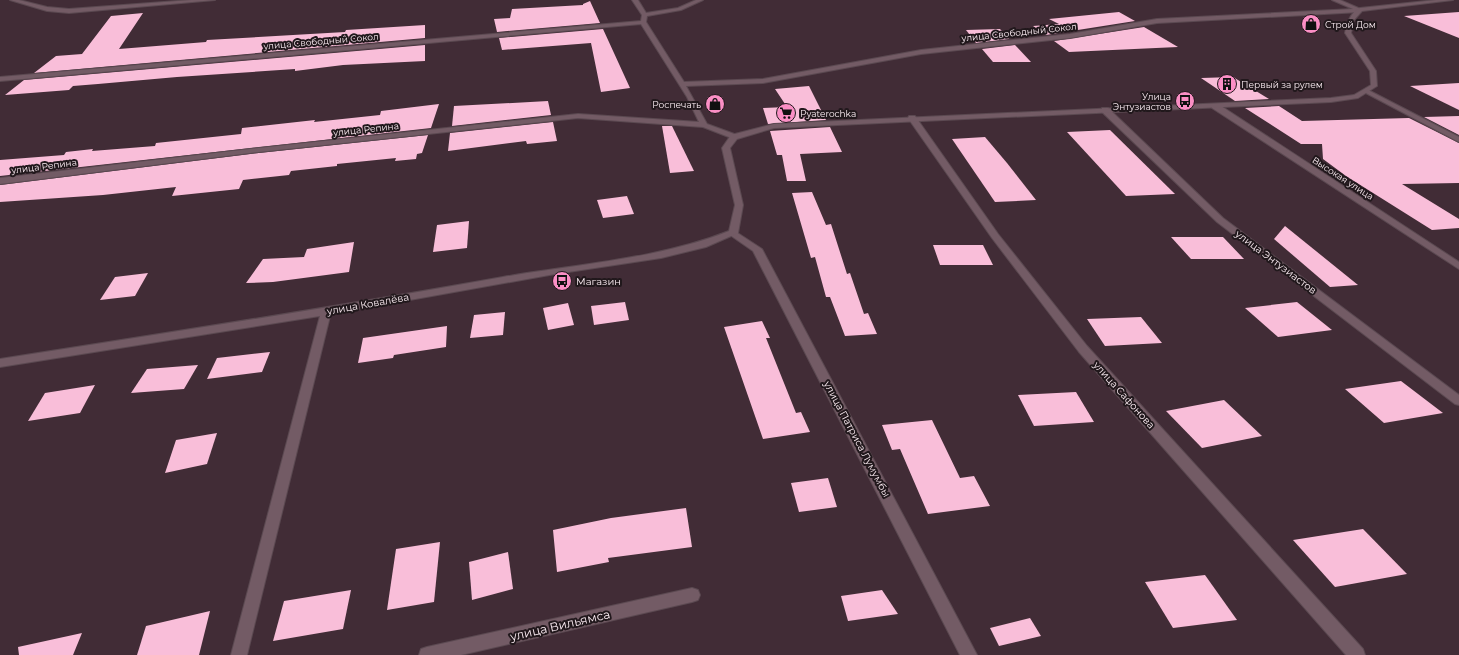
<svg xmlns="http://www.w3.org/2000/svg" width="1459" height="655" font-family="Montserrat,sans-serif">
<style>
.building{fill:#f9bed9}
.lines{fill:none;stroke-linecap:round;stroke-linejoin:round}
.minor-casing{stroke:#5b4951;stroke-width:2}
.tertiary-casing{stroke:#5b4951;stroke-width:2}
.minor{fill:#735b65;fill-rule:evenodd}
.tertiary{fill:#735b65;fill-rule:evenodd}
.labels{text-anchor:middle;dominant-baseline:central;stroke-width:4;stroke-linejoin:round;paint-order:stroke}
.far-poi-label{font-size:9px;fill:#feeff5;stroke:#21181c;text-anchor:start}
.far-street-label{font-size:9px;fill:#feeff5;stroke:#21181c}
.street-label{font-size:10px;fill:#feeff5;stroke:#21181c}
.poi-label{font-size:10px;fill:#feeff5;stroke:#21181c;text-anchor:start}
.near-street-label{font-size:12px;fill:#feeff5;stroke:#21181c}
</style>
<rect width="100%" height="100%" fill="#412c36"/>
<g class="building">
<path d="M590,1L600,23L497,32L494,19L510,18L512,9L583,5V4Z"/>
<path d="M1119,12L1135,21L1046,35L1033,26L1059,24L1049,19Z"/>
<path d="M1459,12V38L1404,16Z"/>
<path d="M143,13L119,49L206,42L207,40L345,32L346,30L425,25V38L34,73L56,56L82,54L111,16Z"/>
<path d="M1144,27L1178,47L1069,52L1054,41Z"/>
<path d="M603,29L630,88L601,92L591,43L502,50L499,38Z"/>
<path d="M1000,29L1009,39L976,43L966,30Z"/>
<path d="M425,45V61L343,65L295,71V69L177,77L98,84L73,86L69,90L5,95L24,80Z"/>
<path d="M1015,45L1031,62H993L982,49Z"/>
<path d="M1233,77L1269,99L1235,101L1201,78Z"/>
<path d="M1459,83V110L1410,86Z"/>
<path d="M809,86L826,120L768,124L763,108L787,107L775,89Z"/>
<path d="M548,101L551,115L452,126L454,106Z"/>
<path d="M439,104L431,128L0,176V160L64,155L66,152L93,149L92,151L155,146L156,143L241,134L242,128L315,120L314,122L380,115L381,111Z"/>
<path d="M1279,106L1302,121L1409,118L1459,143V183L1402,184L1459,219V228L1432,230L1346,176L1323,159L1322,144H1301L1245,108Z"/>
<path d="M1459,116V135L1424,117Z"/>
<path d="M553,122L557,141L527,144L526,141L448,151L450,133Z"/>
<path d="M662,126H672L694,171L670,173Z"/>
<path d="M830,127L842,152L800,154L806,181H787L782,155H777L770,131Z"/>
<path d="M1110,130L1175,194L1126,196L1067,132Z"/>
<path d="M428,135L422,153L417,154L416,159L395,161L396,158L337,164V166L291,171L289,175L243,180L239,189L172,196L176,187L103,195L0,202V185L250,154Z"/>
<path d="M985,137L1007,163L1036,200L995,202L952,139Z"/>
<path d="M812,192L826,225L831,224L847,274L850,273L864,314L868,313L877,334L845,336L830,297H826L815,257L811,258L792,193Z"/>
<path d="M627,196L634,214L603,218L597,200Z"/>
<path d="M469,221L467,248L433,252L437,225Z"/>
<path d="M1285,226L1358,285L1330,287L1274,239Z"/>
<path d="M1171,237H1223L1244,259H1191Z"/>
<path d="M354,242L349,272L273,282L246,283L263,259L304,257L307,249Z"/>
<path d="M933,245H983L993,265H940Z"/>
<path d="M148,273L135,296L100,300L115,277Z"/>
<path d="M625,302L629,320L594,325L591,306Z"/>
<path d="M1297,302L1332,330L1278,337L1245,308Z"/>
<path d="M568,303L574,325L548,330L543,308Z"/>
<path d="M505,312L503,335L470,338L474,315Z"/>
<path d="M1141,317L1162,343L1105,346L1087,319Z"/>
<path d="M762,321L770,338H766L796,413L801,412L810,432L763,439L724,327Z"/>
<path d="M447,326L446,347L394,355L393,358L358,363L363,338Z"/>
<path d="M270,352L262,372L207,379L217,358Z"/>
<path d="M198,365L184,389L131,393L147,369Z"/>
<path d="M1401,381L1443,413L1384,423L1345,389Z"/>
<path d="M95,385L80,413L28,421L45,393Z"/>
<path d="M1076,392L1094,422L1034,426L1018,395Z"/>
<path d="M1224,400L1262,436L1202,448L1166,411Z"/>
<path d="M932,420L960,478L974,476L990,506L928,514L900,449L892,450L882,425Z"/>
<path d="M217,433L207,464L165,473L176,440Z"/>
<path d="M828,478L837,507L799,512L791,483Z"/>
<path d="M686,508L692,547L608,558L609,562L557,572L553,530L611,518Z"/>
<path d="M1363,529L1407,574L1335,587L1293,540Z"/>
<path d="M440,542L434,602L387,610L396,549Z"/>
<path d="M508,552L513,589L472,600L469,562Z"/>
<path d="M1205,575L1237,620L1173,628L1145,582Z"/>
<path d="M351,590L343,629L273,641L284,601Z"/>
<path d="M882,590L898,614L848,621L841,596Z"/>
<path d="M210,611L199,655H137L146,626Z"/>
<path d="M1030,618L1041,636L999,646L990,628Z"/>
<path d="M82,633L73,655H19L18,647Z"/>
</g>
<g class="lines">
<defs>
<g id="minor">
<path d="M10,0H19L47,7L69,9L191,0H215L69,13L47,11Z"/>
<path d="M632,0H638L646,13L678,8L696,0H703L681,10L647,16L646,22L684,82L763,79L921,50L1070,34L1157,19L1353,9L1332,0H1340L1363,10L1360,12L1157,23L1070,38L921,54L763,83L686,86L707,124L737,135L738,137L734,139L703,127L578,118L250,153L0,184V178L250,149L578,114L699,122L687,97L641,24L0,81V77L641,21L642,15Z"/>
<path d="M1364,90H1368L1459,137V142L1364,92Z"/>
<path d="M1212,104H1218L1459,262V269L1212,108Z"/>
<path d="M1102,108H1108L1223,218L1459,395V405L1455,404L1217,222L1102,112Z"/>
<path d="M909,116H915L998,234L1087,346L1363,649L1365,655H1346L1079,352L992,238L908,118Z"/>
<path d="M733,230L762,249L977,655H960L753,251L730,235L728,233Z"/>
<path d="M326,309L331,312L247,655H231L321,312Z"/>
<path d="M692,588L698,590L700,595L698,600L692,602L461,655H419L421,649L427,647Z"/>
</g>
<path id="tertiary" d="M1436,0H1453L1362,11L1354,20L1351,33L1376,71L1377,86L1358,98L1331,102L774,128L737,139L730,148L743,205L738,233L706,247L661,258L555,274L326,315L0,367V359C168,333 336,307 503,277C578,264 658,259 729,231L735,205L722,148L731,135L774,124L1331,98L1354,95L1371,85L1370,71L1345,33C1347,23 1350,13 1360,8Z"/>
</defs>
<use href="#minor" class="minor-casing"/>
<use href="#tertiary" class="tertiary-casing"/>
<use href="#minor" class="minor"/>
<use href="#tertiary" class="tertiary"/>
</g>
<defs>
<symbol id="shop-disc" viewBox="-11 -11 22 22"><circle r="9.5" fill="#fb8fc5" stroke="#21181c"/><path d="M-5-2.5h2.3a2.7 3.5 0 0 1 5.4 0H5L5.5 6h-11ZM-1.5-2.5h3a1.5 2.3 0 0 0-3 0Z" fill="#111"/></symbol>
<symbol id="building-disc" viewBox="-11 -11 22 22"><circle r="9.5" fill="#fb8fc5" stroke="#21181c"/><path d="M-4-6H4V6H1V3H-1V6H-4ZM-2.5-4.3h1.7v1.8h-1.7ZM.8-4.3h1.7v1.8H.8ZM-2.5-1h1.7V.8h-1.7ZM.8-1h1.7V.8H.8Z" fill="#111"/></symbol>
<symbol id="bus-disc" viewBox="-11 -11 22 22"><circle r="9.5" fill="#fb8fc5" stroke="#21181c"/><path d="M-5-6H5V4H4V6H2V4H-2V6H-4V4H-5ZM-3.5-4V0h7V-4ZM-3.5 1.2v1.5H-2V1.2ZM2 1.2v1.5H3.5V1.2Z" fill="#111"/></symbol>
<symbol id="supermarket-disc" viewBox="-11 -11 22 22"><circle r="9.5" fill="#fb8fc5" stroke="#21181c"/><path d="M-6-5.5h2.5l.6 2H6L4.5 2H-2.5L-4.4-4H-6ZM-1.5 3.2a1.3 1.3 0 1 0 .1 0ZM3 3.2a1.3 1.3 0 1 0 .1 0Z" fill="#111"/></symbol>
</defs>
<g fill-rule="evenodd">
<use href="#shop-disc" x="1300" y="13" width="22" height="22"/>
<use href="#building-disc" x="1216" y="73" width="22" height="22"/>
<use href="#bus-disc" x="1174" y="90" width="22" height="22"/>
<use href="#shop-disc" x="704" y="93" width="22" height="22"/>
<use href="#supermarket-disc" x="775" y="102" width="22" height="22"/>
<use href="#bus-disc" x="551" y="270" width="22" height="22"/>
</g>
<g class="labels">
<g class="far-poi-label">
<text x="1325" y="24">Строй Дом</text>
<text x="1241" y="84">Первый за рулем</text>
<text x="1171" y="96" text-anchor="end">Улица<tspan x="1171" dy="10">Энтузиастов</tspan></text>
<text x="701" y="104" text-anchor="end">Роспечать</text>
<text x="800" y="113">Pyaterochka</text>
</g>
<g class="far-street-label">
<text transform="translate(1019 32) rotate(-6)">улица Свободный Сокол</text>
<text transform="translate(321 41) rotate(-5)">улица Свободный Сокол</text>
<text transform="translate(366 129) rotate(-6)">улица Репина</text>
<text transform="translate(44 166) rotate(-7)">улица Репина</text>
<text transform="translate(1343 178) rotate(33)">Высокая улица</text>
</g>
<g class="street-label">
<text transform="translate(1276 262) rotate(37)">улица Энтузиастов</text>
<text transform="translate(368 304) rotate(-10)">улица Ковалёва</text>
<text transform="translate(1124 395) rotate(48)">улица Сафонова</text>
<text transform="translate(857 439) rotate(62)">улица Патриса Лумумбы</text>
</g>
<g class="poi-label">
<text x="576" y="281">Магазин</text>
</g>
<g class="near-street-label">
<text transform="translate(560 625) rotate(-13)">улица Вильямса</text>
</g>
</g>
</svg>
